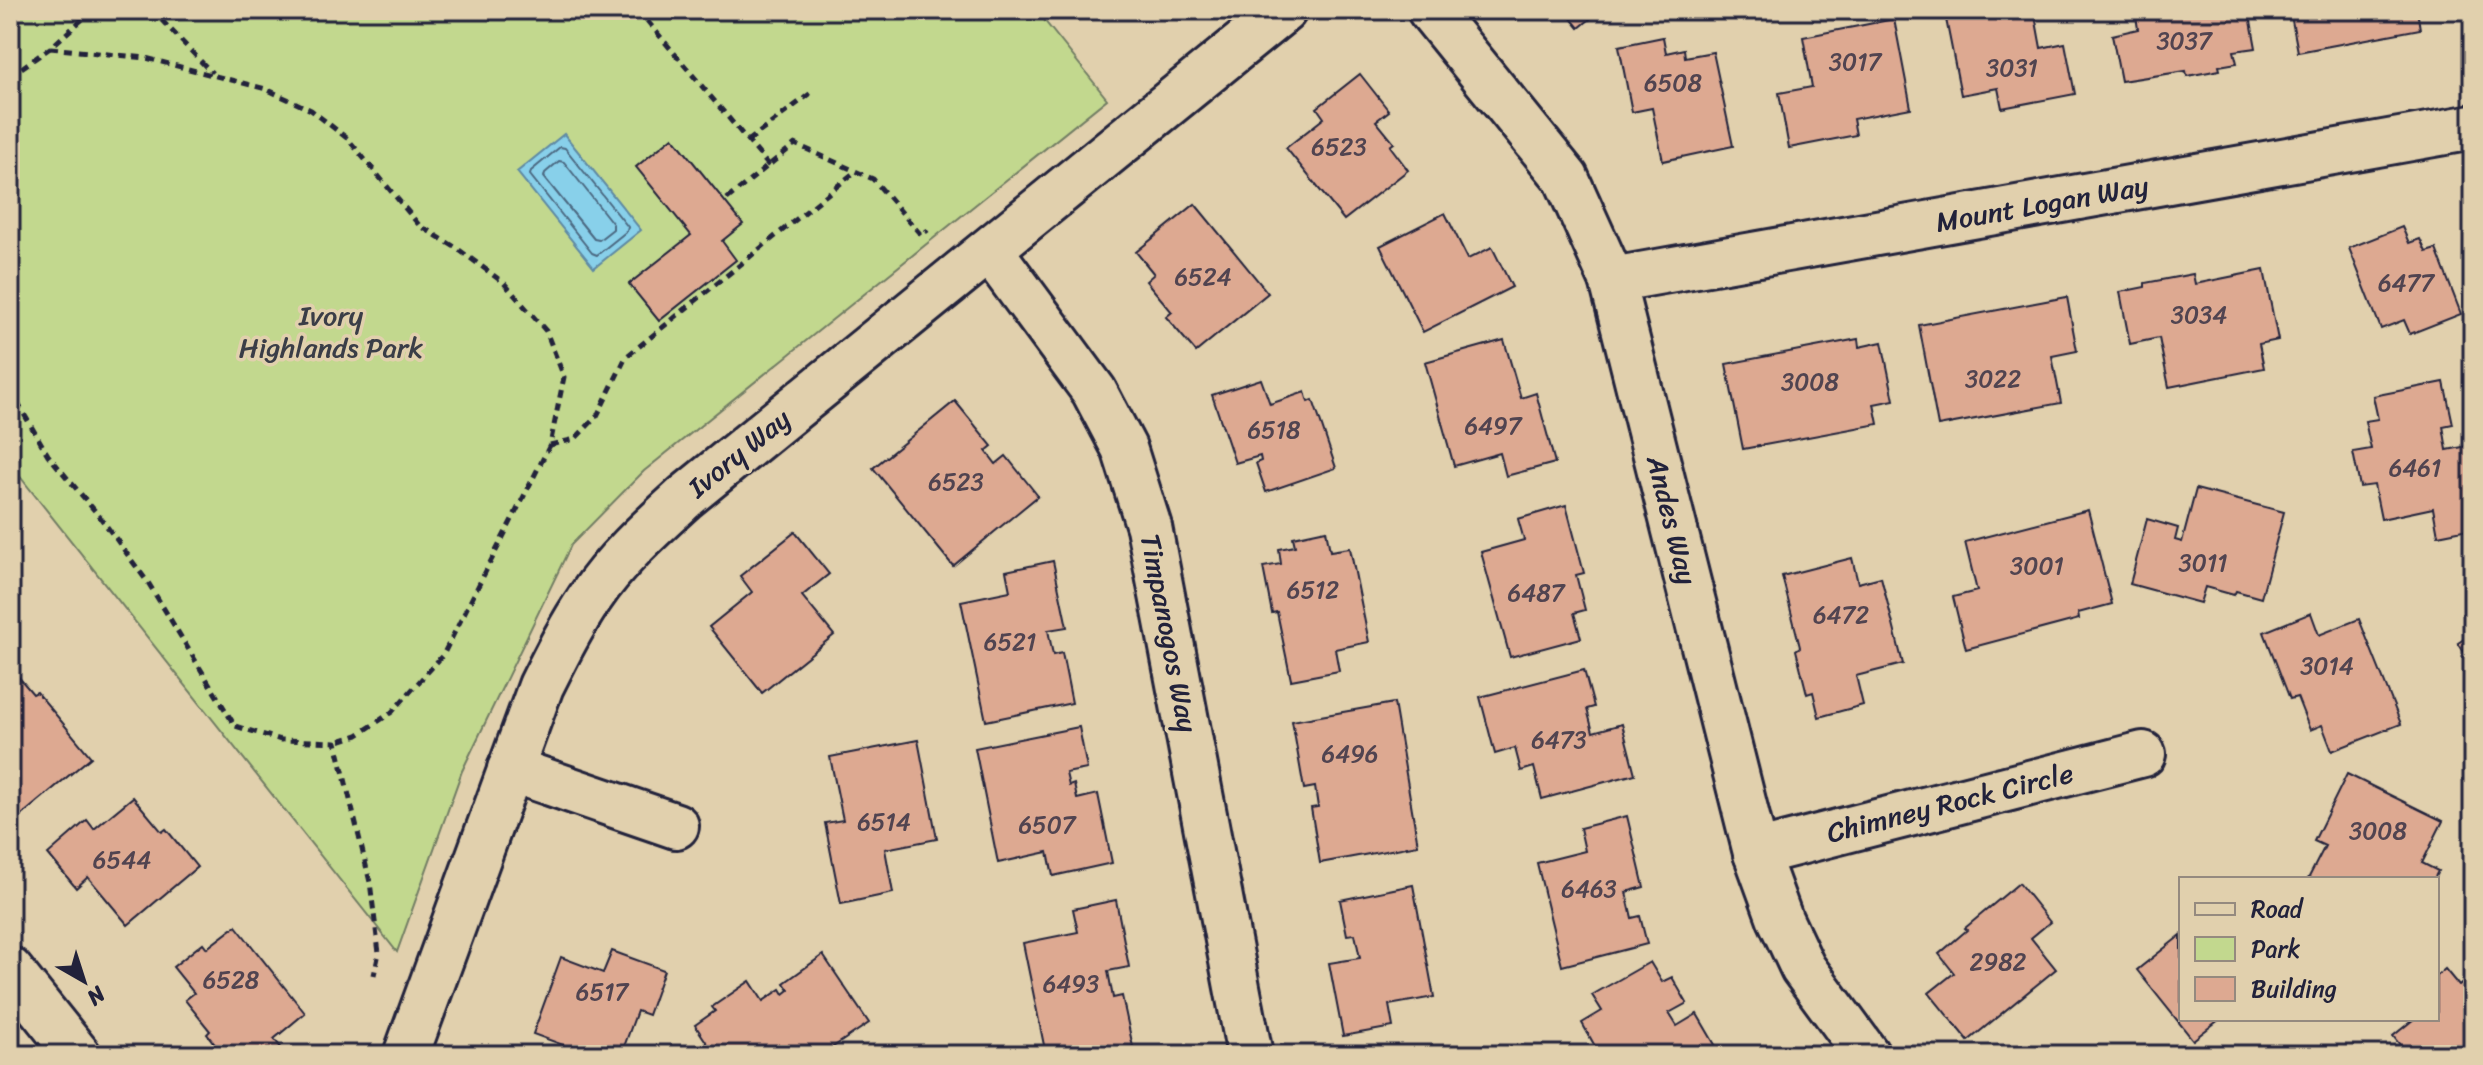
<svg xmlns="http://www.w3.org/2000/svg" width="2483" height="1065" font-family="Sriracha,sans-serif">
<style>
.green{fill:#c2d88e;stroke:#727d64;stroke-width:2}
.water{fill:#88d0ea;stroke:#5f8aa4;stroke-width:2}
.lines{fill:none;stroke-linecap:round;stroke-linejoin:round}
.shore{stroke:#4b6881;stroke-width:2}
.building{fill:#dda991;stroke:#22223b;stroke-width:2}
.street-casing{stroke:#22223b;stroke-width:50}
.path{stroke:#22223b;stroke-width:5;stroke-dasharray:8 6;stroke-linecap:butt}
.street{stroke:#e1d0ad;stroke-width:44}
.labels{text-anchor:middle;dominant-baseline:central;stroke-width:7;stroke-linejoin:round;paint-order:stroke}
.number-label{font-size:24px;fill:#514450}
.street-label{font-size:28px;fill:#22223b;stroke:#e1d0ad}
.park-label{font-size:28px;fill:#3a3d47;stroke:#e1d0ad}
</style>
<rect width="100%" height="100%" fill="#e1d0ad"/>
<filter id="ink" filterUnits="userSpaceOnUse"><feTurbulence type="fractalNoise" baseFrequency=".0125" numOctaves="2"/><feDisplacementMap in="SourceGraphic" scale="16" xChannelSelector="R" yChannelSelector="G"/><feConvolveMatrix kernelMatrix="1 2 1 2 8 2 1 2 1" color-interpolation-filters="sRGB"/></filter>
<g filter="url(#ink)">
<path class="green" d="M10,10H1036L1107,99L644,471L571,545L462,771L397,952L10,464Z"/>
<path class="water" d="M564,134L641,230L594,268L517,172Z"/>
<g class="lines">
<g class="shore">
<path d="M560,147L565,148L628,227L627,231L597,255L592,253L530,175L531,171Z"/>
<path d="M559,161L564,162L613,224V229L599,240L594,239L544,177L545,173Z"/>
</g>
</g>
<g class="building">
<path d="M1564,10H1601L1579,28Z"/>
<path d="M1994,10H2034L2041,48L2065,43L2075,94L2002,108L1998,88L1961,95L1946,19Z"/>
<path d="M2135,10H2249L2256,48L2234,51L2237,63L2219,66L2220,70L2187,76L2186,71L2121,81L2112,35L2138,29Z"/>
<path d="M2290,10H2417L2420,29L2298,52Z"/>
<path d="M1894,19L1911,108L1853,119L1856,135L1789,148L1779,93L1812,87L1803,37Z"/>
<path d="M1663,37L1666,53L1684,49L1685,57L1713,52L1733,146L1663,161L1652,108L1632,112L1619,46Z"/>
<path d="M1360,74L1389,111L1376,121L1394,143L1390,146L1408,170L1344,220L1286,148L1324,118L1317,108Z"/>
<path d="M673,137L743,224L722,241L736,260L659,321L629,284L691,235L636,167Z"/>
<path d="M1195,204L1268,293L1196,352L1166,317L1172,312L1146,281L1154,274L1136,252Z"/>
<path d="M1445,213L1468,259L1492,247L1512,287L1423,332L1380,246Z"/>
<path d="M2402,227L2409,243L2420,239L2426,252L2436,249L2461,314L2410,334L2404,320L2381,329L2349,248Z"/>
<path d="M2264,270L2278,340L2259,344L2264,368L2169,387L2159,338L2130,344L2120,292L2145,287V283L2193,274L2195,284Z"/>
<path d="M2067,297L2077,351L2052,356L2061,403L1938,426L1919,325Z"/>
<path d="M1858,339L1859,347L1882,342L1894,400L1874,404L1878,424L1743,449L1726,364Z"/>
<path d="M1504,340L1521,398L1536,393L1555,463L1506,476L1500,453L1454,466L1425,362Z"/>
<path d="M1261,379L1270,404L1305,392L1308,402L1313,400L1336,468L1266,492L1256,463L1261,461L1260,456L1235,463L1212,395Z"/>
<path d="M2444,382L2453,424L2443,426L2447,450L2473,445V528L2438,535L2433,508L2381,519L2374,485L2360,487L2353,452L2371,449L2365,421L2378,419L2373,396Z"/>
<path d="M955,401L992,446L986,451L996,464L1006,456L1038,496L953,566L873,468Z"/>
<path d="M2196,489L2284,512L2261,598L2236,591L2234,595L2205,587L2200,603L2130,584L2147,519L2178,528L2175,540L2182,542Z"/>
<path d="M1566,505L1584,573L1576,575L1585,610L1574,613L1581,638L1510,657L1481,552L1524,540L1518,519Z"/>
<path d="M2088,510L2112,604L2078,613L2079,619L1966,649L1953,597L1977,591L1965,542Z"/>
<path d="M1326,530L1330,551L1350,548L1369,642L1335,649L1339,671L1291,680L1277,612L1272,613L1263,567L1281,564L1279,549L1295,546L1293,537Z"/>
<path d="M795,532L829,574L802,596L834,635L762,693L709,627L752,592L740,576Z"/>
<path d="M1852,558L1858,583L1881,577L1903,664L1856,676L1863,705L1819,717L1813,692L1807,694L1796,650L1800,647L1782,576Z"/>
<path d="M1053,561L1067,627L1048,630L1053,655L1062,653L1072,703L986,721L961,601L1010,591L1006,571Z"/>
<path d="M2311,613L2319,635L2359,619L2401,724L2332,751L2322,725L2310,730L2297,697L2290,699L2264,632Z"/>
<path d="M2473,633V665L2458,643Z"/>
<path d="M1584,670L1594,707L1587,709L1593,732L1622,724L1635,774L1542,799L1534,767L1521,771L1515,748L1495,754L1480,697Z"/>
<path d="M16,674L33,694L37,692L91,757L18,818L10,808V679Z"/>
<path d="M1394,703L1418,845L1320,863L1311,808L1318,807L1315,787L1304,789L1292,721Z"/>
<path d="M1079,727L1087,769L1066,773L1069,786L1074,784L1077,799L1098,794L1112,863L1053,876L1048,852L998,863L975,748Z"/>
<path d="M918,740L937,839L885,849L893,893L841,904L825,823L843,820L830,757Z"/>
<path d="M2347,774L2443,821L2422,863L2438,871L2434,879H2308L2325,846L2314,841Z"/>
<path d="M133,797L162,832L166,829L197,867L128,925L88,877L76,888L48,854L87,820L94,829Z"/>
<path d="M1627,816L1644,887L1626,892L1632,918L1640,916L1647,944L1562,966L1537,863L1585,851L1580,828Z"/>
<path d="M2019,883L2050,922L2031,938L2056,969L1968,1041L1929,993L1954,973L1939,954L1967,930L1965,928Z"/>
<path d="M1413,885L1434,997L1389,1005L1393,1027L1343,1036L1329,963L1360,958L1355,934L1347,935L1340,900Z"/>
<path d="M1116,900L1129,967L1108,971L1113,998L1122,996L1133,1047L1091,1055H1046L1023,943L1078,932L1073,909Z"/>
<path d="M236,926L305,1013L274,1039L287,1055H223L207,1034L210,1031L185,1000L194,993L173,967L203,943L207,948Z"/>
<path d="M2181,935V1019H2220L2193,1040L2137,970Z"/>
<path d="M612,951L664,970L648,1015L637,1011L621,1055H590L533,1034L561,957L603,973Z"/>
<path d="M823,955L869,1023L821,1055H746L743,1050L736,1055H715L695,1025L715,1011L712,1007L750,981L763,1001L781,989L784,994L789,990L784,983Z"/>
<path d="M1650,962L1662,982L1672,977L1687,1003L1669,1013L1677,1026L1697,1014L1721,1055H1600L1582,1023L1602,1011L1592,995Z"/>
<path d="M2445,969L2459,986L2473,974V1055H2408L2393,1036L2414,1019H2437V976Z"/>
</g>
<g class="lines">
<defs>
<g id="street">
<path d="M1430,10L1566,178L1612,280L1756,853L1780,919L1803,968L1867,1055"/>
<path d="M990,250L1094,391L1124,448L1149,527L1250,1055"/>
<path d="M1612,280L2473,127"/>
<path d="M510,769L676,826"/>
<path d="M1756,853L2143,754"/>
<path d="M10,970L78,1055"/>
<path d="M406,1055L541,686C556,656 571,626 590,598C616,559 651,528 685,497L1284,10"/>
</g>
</defs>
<use href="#street" class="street-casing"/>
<g class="path">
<path d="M152,10L212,73"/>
<path d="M638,10L769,166"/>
<path d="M50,48L146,58L266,89L311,110L348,139L419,225L458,249L504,283L546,331L564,377L550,445L443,655L392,712L358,735L336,742"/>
<path d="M10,76L50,48L93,10"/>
<path d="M748,141L811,93"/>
<path d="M727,199L795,144L873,179L921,235L928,230"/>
<path d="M10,390L48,455L100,517L149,584L235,726L281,740L336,742L370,882L379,953L374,975"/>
<path d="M550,445L575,439L597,416L626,357L856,171"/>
</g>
<use href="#street" class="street"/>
</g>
</g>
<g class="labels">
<g class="number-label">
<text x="2184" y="41">3037</text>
<text x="1855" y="62">3017</text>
<text x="2012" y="68">3031</text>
<text x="1673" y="83">6508</text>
<text x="1339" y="147">6523</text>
<text x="1203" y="277">6524</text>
<text x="2406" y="283">6477</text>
<text x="2199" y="315">3034</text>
<text x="1993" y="379">3022</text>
<text x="1810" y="382">3008</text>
<text x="1493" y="426">6497</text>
<text x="1274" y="430">6518</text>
<text x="2415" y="468">6461</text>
<text x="956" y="482">6523</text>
<text x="2203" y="563">3011</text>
<text x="2037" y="566">3001</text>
<text x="1313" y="590">6512</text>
<text x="1536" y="593">6487</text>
<text x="1841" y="615">6472</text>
<text x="1010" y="642">6521</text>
<text x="2327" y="666">3014</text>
<text x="1559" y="740">6473</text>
<text x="1350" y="754">6496</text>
<text x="884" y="822">6514</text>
<text x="1047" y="825">6507</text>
<text x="2378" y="831">3008</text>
<text x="122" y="860">6544</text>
<text x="1589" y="889">6463</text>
<text x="1998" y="962">2982</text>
<text x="231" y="980">6528</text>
<text x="1071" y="984">6493</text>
<text x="602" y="992">6517</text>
</g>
<g class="street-label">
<text transform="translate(2042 204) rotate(-10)">Mount Logan Way</text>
<text transform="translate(739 453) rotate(-39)">Ivory Way</text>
<text transform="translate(1672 520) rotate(76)">Andes Way</text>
<text transform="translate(1169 633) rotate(79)">Timpanogos Way</text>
<text transform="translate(1950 803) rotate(-14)">Chimney Rock Circle</text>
</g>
<g class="park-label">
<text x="331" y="315">Ivory<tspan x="331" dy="32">Highlands Park</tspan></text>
</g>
</g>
<rect width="2483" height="1065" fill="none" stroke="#e1d0ad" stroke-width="40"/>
<rect x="20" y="20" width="2443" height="1025" fill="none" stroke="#22223b" stroke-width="3" filter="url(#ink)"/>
<rect x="2179" y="877" width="260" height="144" fill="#e1d0ad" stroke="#958a7f" stroke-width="2"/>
<rect x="2195" y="903" width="40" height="12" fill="#e1d0ad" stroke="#958a7f" stroke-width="2"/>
<text x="2251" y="917" font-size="24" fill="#22223b">Road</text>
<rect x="2195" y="937" width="40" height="24" fill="#c2d88e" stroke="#958a7f" stroke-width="2"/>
<text x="2251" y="957" font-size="24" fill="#22223b">Park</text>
<rect x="2195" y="977" width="40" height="24" fill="#dda991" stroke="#958a7f" stroke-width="2"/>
<text x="2251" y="997" font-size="24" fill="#22223b">Building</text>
<g transform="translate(84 981) rotate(141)" stroke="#e1d0ad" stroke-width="6" paint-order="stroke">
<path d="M0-6L14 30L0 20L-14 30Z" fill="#22223b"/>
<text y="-12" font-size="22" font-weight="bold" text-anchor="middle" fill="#22223b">N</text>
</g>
</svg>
